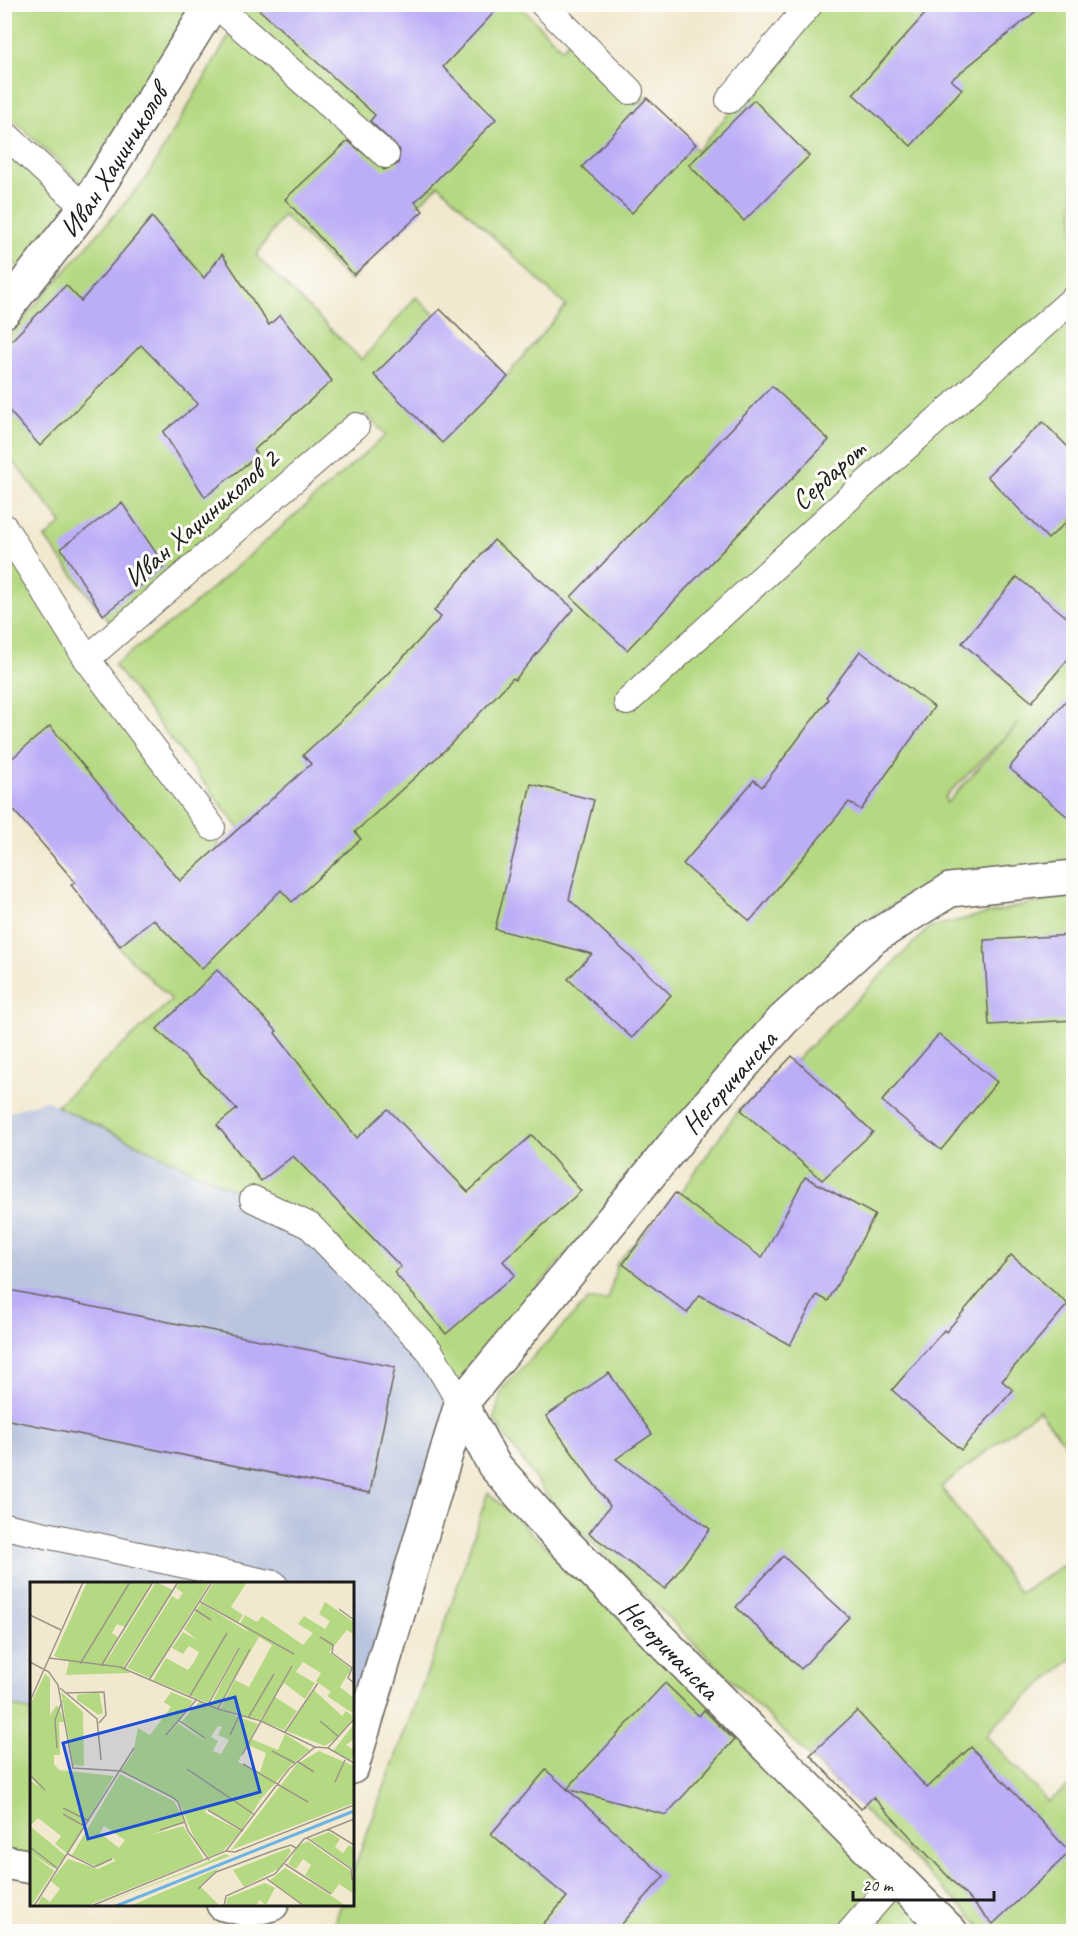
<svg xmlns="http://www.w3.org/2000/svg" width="1078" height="1936" font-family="Caveat,sans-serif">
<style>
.industrial{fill:#b9c4de}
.green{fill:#b5d982;stroke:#687a4f;stroke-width:1.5;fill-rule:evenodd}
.building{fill:#bcadf7}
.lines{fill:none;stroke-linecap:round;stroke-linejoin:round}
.lane-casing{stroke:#67635b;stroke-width:28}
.street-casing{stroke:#67635b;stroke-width:36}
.lane{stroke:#fff;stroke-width:26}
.street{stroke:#fff;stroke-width:33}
.labels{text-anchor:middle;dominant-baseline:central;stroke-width:6;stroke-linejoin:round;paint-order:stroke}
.street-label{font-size:28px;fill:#1c1c1c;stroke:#fdfcf7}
.inset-river{fill:none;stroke:#6db3e3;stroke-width:3}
.inset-road{fill:none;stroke:#9c9687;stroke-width:1.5}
.view{fill:#1d4ed8;fill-opacity:0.15;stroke:#1d4ed8;stroke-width:3}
.inset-edge{fill:none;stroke:#1c1c1c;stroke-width:3}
</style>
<rect width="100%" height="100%" fill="#fdfcf7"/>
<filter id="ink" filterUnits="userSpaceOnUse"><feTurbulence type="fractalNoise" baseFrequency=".0167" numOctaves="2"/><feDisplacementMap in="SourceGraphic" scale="12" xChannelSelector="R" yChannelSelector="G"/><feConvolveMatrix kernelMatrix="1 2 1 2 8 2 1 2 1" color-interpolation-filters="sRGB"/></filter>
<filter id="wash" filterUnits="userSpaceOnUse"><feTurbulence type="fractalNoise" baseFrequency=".008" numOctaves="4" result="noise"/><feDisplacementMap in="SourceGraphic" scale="24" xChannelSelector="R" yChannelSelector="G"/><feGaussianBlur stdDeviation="1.35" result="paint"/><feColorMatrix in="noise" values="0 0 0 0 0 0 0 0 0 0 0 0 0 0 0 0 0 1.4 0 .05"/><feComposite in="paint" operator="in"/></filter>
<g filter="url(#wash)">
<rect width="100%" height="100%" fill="#f2e8cf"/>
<path class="industrial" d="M45,1100L310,1226L461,1404L353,1767L352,1584H32L31,1867L4,1862V1114Z"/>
<g class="green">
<path d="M4,5H193L83,185L5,112Z"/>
<path d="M247,5H519L562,49L579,28L697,151L821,5H1073V860L951,879L876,913L737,1056L630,1171L599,1217L466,1369L461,1404L310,1226L56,1106L172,1000L120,949L73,878L5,795L4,544L224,852L243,833L114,665L185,612L386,435L366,414L115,630L45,538L62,523L5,451L4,341L145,180ZM439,185L566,306L504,379L416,297L362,360L256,256L283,215L350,281L404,218ZM1020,722L947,803H946L945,797Z"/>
<path d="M4,144L69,205L20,268L5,254Z"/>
<path d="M1073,894V1454L1039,1410L941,1487L1020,1593L1073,1559V1658L996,1723L986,1736L1048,1802L1073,1783V1931H986L553,1504L494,1420L502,1389L588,1300H608L617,1263L682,1191L739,1109L774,1082L930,927Z"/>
<path d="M488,1492L753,1740L949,1932H331L341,1905L352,1904L353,1871L444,1627Z"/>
<path d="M5,1704L31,1711V1859L5,1856Z"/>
</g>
<g id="blocks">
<g class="building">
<path d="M253,4H502L443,67L496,119L415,202L423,211L354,275L285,199L348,141L384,170L398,164L400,150L370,121L375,115Z"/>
<path d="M934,4H1045L951,80L962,89L911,146L853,94Z"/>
<path d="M647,98L696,144L632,213L582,167Z"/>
<path d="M754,100L809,156L744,221L689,165Z"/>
<path d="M152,217L204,278L222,254L269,325L280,315L332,381L254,450L257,456L205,497L163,432L198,404L141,345L40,446L4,405V348L66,285L81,301Z"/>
<path d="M440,309L508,377L442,443L374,375Z"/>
<path d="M772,386L829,440L627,650L571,597Z"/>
<path d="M1043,422L1074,453V515L1048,539L987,476Z"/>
<path d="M122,503L165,566L103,615L61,548Z"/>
<path d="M494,540L574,609L515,680L513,678L445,750L355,832L361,839L292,902L281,890L202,969L153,919L120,946L71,885L75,882L4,799V765L50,726L180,881L311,764L303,755L362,701L441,617L434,611Z"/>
<path d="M1017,577L1074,623V652L1032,702L962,643Z"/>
<path d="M860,651L934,707L861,810L849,802L750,921L683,864L754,780L762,787L828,699L826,697Z"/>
<path d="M1074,691V822L1009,768Z"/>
<path d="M531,784L594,800L569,899L671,995L632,1038L568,979L592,954L495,929Z"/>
<path d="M1074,935V1020L989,1025L984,940Z"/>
<path d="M217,970L277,1031L275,1033L357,1138L388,1109L468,1192L532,1135L581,1191L503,1261L515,1275L446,1334L394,1272L401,1267L293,1156L261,1181L217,1125L237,1109L157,1029Z"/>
<path d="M939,1034L997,1082L941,1150L882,1101Z"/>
<path d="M792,1056L873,1132L822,1180L741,1110Z"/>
<path d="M805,1177L875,1215L828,1301L817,1295L790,1345L700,1295L687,1313L623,1264L675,1193L762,1258Z"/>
<path d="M1011,1255L1068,1304L1002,1381L1013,1390L961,1450L892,1390L944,1330L946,1332Z"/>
<path d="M4,1289L395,1367L370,1493L4,1419Z"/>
<path d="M609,1373L652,1434L616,1459L710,1529L665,1589L589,1533L610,1506L546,1416Z"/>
<path d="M783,1556L849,1617L801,1669L736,1607Z"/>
<path d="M665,1683L699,1716L704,1710L734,1740L666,1815L567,1789Z"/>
<path d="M857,1711L927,1788L971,1747L1070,1852L993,1924L873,1797L861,1809L810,1755Z"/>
<path d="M546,1770L664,1876L615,1932H536L567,1897L491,1834Z"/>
</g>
</g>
</g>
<g filter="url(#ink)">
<use href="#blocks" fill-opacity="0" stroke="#67635b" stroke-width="1.5"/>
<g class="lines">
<defs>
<g id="lane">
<path d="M215,4L386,155"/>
<path d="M543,4L630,91"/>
<path d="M729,100L810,4"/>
<path d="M4,133L85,208"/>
<path d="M4,527L87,659L212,827"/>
<path d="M87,659L356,426"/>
<path d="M627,702L849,498L1074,298"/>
<path d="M253,1199L310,1226L429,1350L461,1404"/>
<path d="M4,1526L274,1584"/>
<path d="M850,1932L898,1877"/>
</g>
<g id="street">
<path id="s1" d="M4,311L85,208L212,4"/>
<path id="s2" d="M461,1404L494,1465L551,1529L951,1932"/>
<path id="s3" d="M352,1767L461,1404L691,1124L783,1020L874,937L950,890L1074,877"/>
<path d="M4,1862L32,1867"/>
<path d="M223,1904L249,1910L272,1904"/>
</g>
</defs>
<use href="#lane" class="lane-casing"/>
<use href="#street" class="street-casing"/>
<use href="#lane" class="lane"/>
<use href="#street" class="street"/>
</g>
</g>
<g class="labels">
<g class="street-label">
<text stroke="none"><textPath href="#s1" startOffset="186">Иван Хаџиниколов</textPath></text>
<text transform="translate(828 475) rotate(-42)">Сердарот</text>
<text transform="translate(201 518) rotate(-41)">Иван Хаџиниколов 2</text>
<text stroke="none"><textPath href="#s3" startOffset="798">Негоричанска</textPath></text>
<text stroke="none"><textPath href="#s2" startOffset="324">Негоричанска</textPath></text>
</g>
</g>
<g transform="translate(30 1582)">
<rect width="324" height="324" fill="#f2e8cf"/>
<path d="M57,0H123L95,45L87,42L82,51L88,55L74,83L126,0L143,8L94,84L100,91L36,93L39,80L24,74ZM150,0H180L120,96L97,86L142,14L148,18L153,11L146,6ZM184,0H217L201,25L213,33L208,41L172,19ZM295,20L324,40V53L317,48L299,70L321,87L310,105L324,116V132L297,114L301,110L286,99L291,91L273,80L266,90L285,101L275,117L254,101L230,138L190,127L205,98L219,105L242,63L229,55L188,126L181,123L211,60L178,121L123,98L136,76L158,88L164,80L169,70L159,64L153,72L142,66L153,50L167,58L154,47L171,21L220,51L210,42L215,33L227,40L232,34L273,63L283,51L268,42L274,34L295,47L300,39L289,32ZM15,92L20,96V133L27,123L36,140H29L30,173H24V182L29,188L84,194L38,272L25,262L31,254L8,236L0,244L36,274L25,287L0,271V198L9,205L0,194V123ZM284,108L312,134L316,129L324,135L307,156L295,164L256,149ZM31,110L53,130L54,184L43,183ZM69,110L73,131L69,133L47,118V113ZM141,110L163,119L136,156L148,141L175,159L151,140L169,120L228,142L208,180L230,190L236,171L218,163L221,157L248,168L255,152L280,168L261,183L231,217L212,247L178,227L174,230L211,249L193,269L179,275L165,258L149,220L91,189L103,171L108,146L120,153L141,125L134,120ZM188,144L192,145L188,153L199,158L191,172L183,169L188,159L181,155ZM245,115L267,129L254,148L232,139ZM324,142V157L316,163L324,168L321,179L303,169ZM289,169L324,184V221L201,268L267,182ZM90,192L144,219L155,240L121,253L153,244L174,277L56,324H7L12,314L20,320L30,307L21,299L38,277L68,287L85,279L84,276L68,285L42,273ZM74,244L95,258L89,266L70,251ZM299,250L310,257L305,265L313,271L319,263L324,266V288L280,257ZM278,259L319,288L324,295V312L309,302L302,312L275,293L281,283L273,277L266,287L258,282L268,264ZM259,266L261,269L250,286L214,305L203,288ZM0,271L24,289L1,324H0ZM195,272L200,274L66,324L164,286ZM189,286L170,304L190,324H100ZM255,286L303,315L316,324H275L239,299ZM235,301L245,306L236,323L229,318L227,324H196L197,316Z" fill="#b5d982" fill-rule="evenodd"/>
<path class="inset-river" d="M86,324L324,229"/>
<path class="inset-road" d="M169,19L264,72M164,27L181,38M309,27L324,38M0,33L31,48M290,55L303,63L302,71L322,86L318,96L324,101M19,76L90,85L188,127L231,139L285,165M0,80L19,90L28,103L43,186L91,189L142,215L148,220L158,249L179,278M50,82L100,0M71,84L123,0M94,87L148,0M119,98L182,0M30,106L67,137L71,178M35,111L74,110L76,133L69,141M160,114L197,51M0,119L53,0M178,123L209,66M188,127L220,67M218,136L244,92M148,138L175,156M290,139L309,155M255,150L288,101M136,153L167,117M200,153L209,134M27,166L25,138L32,119M298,166L324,181M242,169L265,181M212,173L262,84M267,179L284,190M213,182L278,220M157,187L225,233M0,193L15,208M305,200L315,178M33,226L59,239M178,228L213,249M33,232L56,245M298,247L324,263M130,248L155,240M277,256L321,287L322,298M0,265L27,286M196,269L205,270L324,223M38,272L64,285L82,277M255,282L301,312M237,297L274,324M168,307L186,290L248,267L261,263L266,266M4,324L104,166M61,324L196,269L259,187L285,165L298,166L324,137M194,324L196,314L245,292L274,257L324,237"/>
<path class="view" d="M205,115L230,210L58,257L33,161Z"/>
<rect width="324" height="324" class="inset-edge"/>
</g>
<rect width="1078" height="1936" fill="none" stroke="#fdfcf7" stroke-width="24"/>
<path d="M853 1891v9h141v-9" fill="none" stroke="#1c1c1c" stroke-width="3"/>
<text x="862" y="1891" font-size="18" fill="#1c1c1c" stroke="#fdfcf7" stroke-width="4.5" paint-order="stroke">20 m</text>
</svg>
